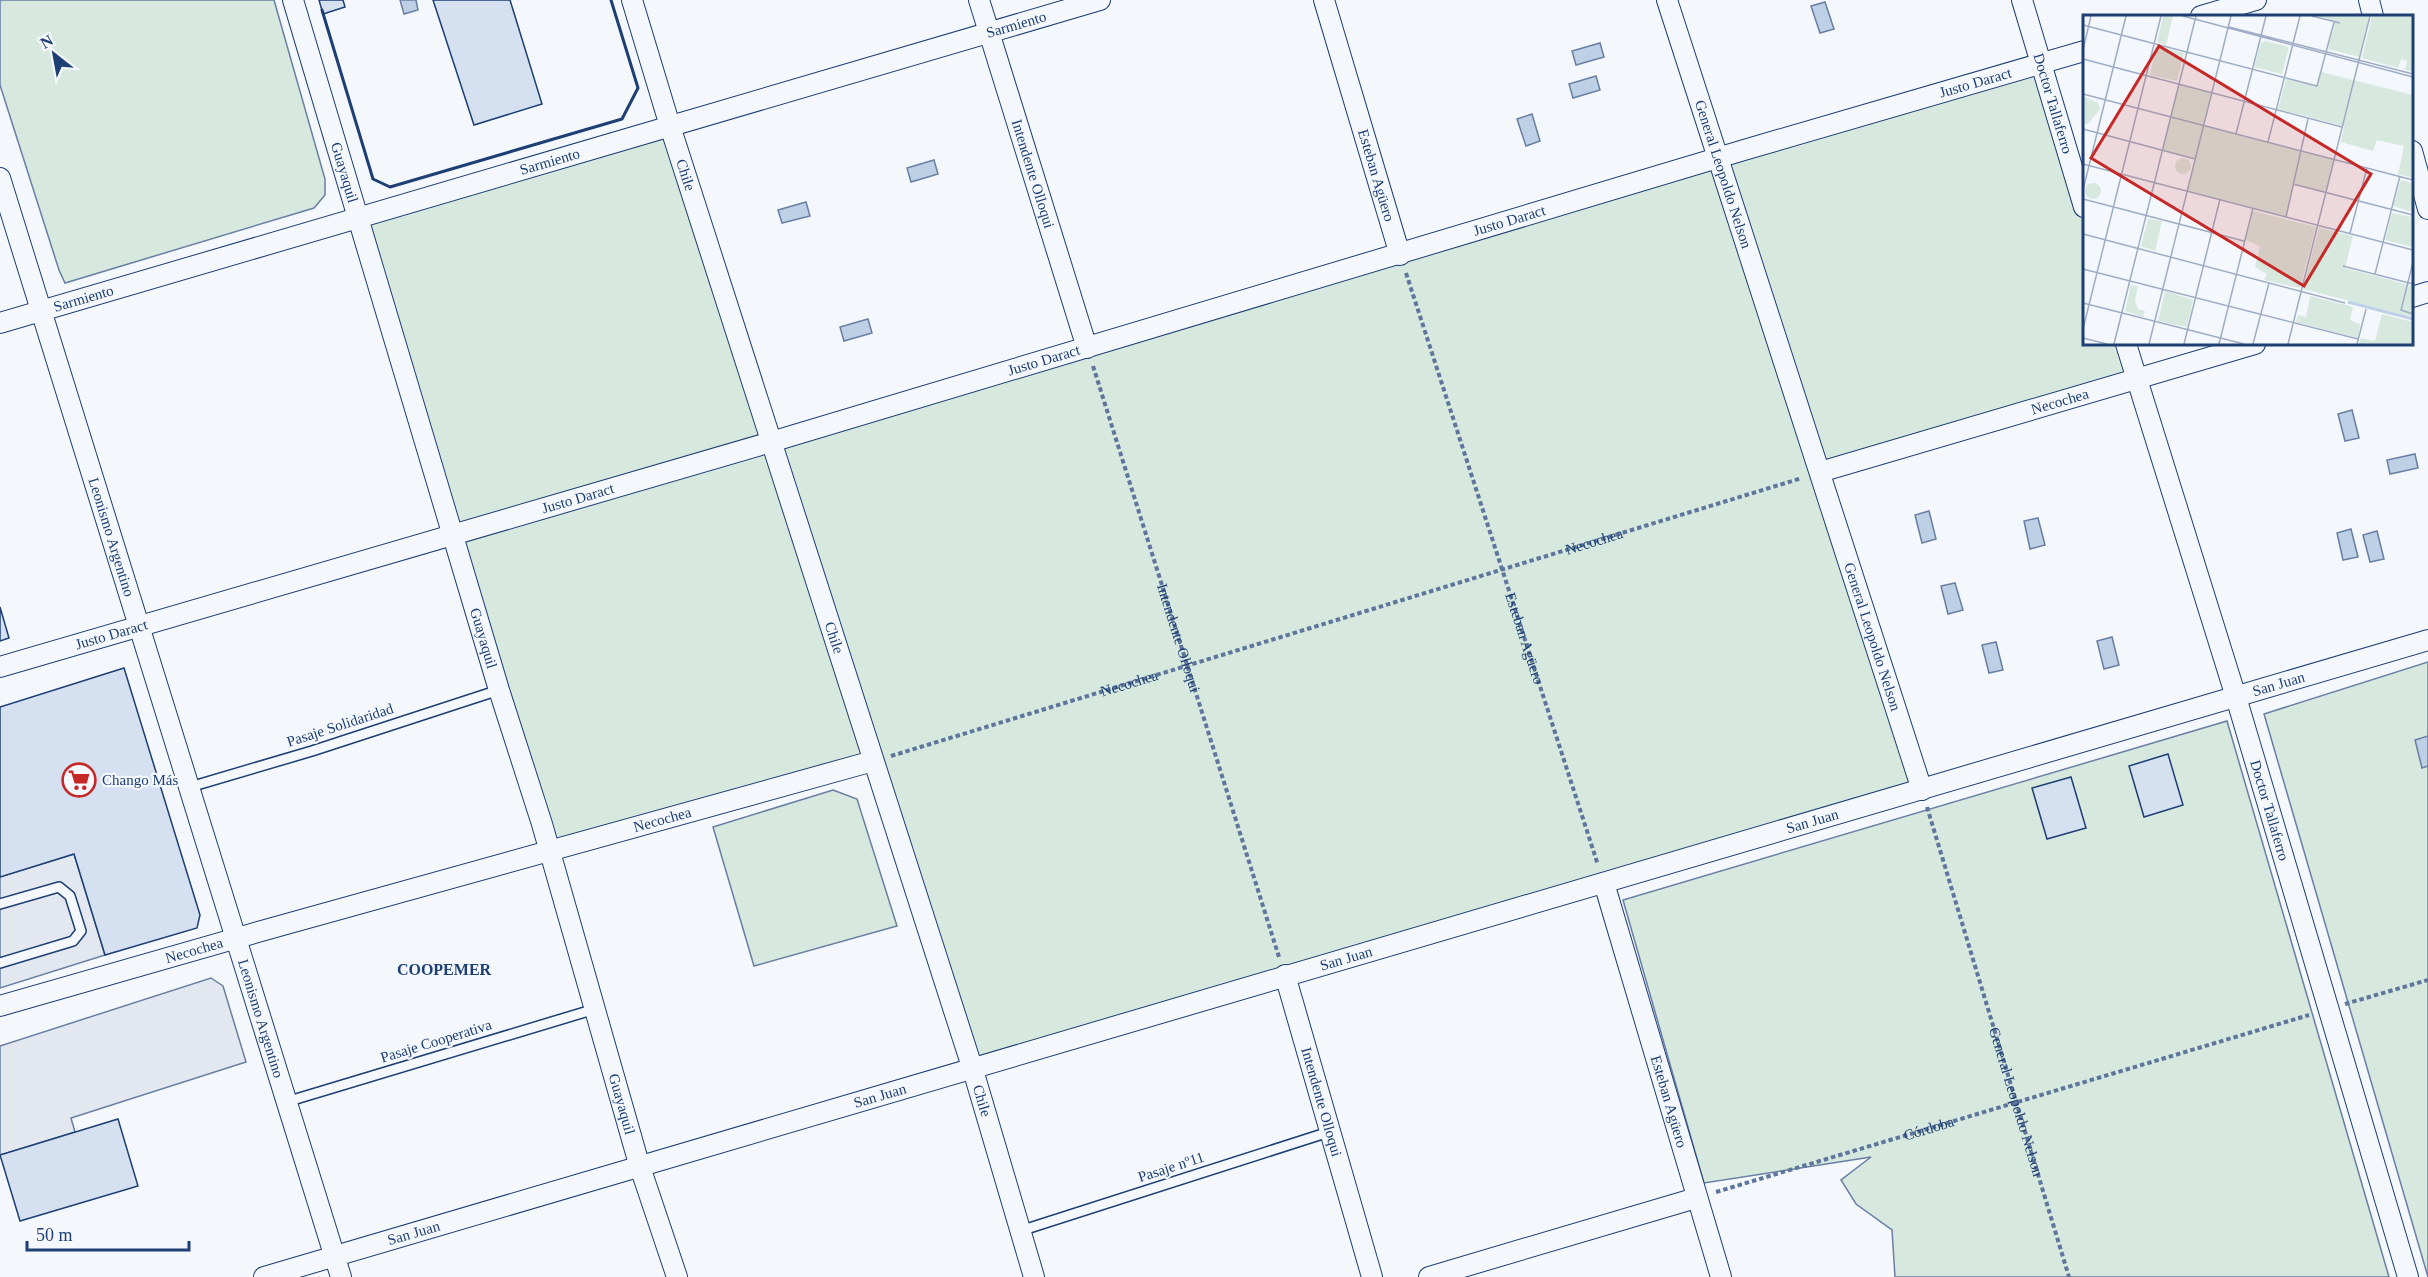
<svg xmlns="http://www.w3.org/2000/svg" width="2428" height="1277" font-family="'Times New Roman',serif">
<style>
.green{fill:#d7e8df;stroke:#687fa3;stroke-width:1.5}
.parking{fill:#e3e8f0;stroke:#687fa3;stroke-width:1.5}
.water{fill:#bed0e5;stroke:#687fa3;stroke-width:1.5}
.building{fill:#d5e0f0;stroke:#1d3f73;stroke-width:1.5}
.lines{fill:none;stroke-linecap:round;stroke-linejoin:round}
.lane-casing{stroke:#1d3f73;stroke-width:12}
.street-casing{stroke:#1d3f73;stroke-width:22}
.path{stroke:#5e769c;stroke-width:4;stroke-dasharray:4.5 3;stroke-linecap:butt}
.lane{stroke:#f4f7fb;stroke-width:9}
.street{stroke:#f4f7fb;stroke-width:20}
.wall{stroke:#1d3f73;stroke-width:3}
.labels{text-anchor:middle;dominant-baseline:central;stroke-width:4.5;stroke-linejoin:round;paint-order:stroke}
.street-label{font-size:15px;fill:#1d3f73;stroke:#f4f7fb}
.poi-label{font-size:15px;fill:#1d3f73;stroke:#f4f7fb;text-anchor:start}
.neighbourhood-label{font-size:16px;font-weight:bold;fill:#1d3f73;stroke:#f4f7fb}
.inset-river{fill:none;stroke:#bed0e5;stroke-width:3}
.inset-road{fill:none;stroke:#9eadc5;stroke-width:1.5}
.view{fill:#c62828;fill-opacity:0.15;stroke:#c62828;stroke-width:3}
.inset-edge{fill:none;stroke:#1d3f73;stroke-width:3}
</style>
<rect width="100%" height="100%" fill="#f4f7fb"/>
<g class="green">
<path d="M0,0H274L325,179V195L314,208L65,283L59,270L0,85Z"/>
<path d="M2041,64L2084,207V344H2126L2136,379L1820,473L1922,790L973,1070L873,761L550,850L357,217L670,126L771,442Z"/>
<path d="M2428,662V1277L2264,714Z"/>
<path d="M2227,721L2389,1277H1895L1892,1230L1856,1204L1841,1180L1871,1157L1704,1183L1623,900Z"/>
<path d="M833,790L857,799L897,926L754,966L713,827Z"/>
</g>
<g class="parking">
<path d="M74,854L105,955L0,988V877Z"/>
<path d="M211,978L223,986L246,1062L71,1118L75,1132L0,1155V1046Z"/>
</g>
<g class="water">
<path d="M400,0H416L418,10L404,14Z"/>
<path d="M1825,2L1834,29L1820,33L1811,6Z"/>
<path d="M1600,43L1604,57L1576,65L1572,51Z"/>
<path d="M1596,76L1600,90L1573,98L1569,84Z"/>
<path d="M1532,114L1540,141L1526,146L1517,119Z"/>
<path d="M934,160L938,174L911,182L907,168Z"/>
<path d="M806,202L810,216L782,223L778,210Z"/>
<path d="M868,319L872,333L844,341L840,327Z"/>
<path d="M2352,410L2359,438L2345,441L2338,414Z"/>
<path d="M2415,454L2418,468L2390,474L2387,460Z"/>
<path d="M1929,511L1936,539L1922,543L1915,515Z"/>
<path d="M2038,518L2045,545L2030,549L2024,521Z"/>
<path d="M2351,529L2358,557L2343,560L2337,533Z"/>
<path d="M2377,531L2384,559L2370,562L2363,535Z"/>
<path d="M1955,583L1963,610L1948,614L1941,586Z"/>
<path d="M2112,637L2119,665L2104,669L2097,641Z"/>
<path d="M1996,642L2003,670L1989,673L1982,645Z"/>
<path d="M2428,736V766L2422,768L2415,740Z"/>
</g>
<g class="building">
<path d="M319,0H343L345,7L323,14Z"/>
<path d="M433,0H510L542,104L474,125Z"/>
<path d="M0,607L9,638L0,641Z"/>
<path d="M124,668L200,915L197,928L105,955L74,854L0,877V707Z"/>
<path d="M2168,754L2183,805L2144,817L2129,766Z"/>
<path d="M2071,777L2086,828L2047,839L2032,788Z"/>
<path d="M118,1119L138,1186L20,1221L0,1155Z"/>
</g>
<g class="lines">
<defs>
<g id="lane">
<path d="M190,787L312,751L499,690"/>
<path d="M0,904L59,887L70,896L81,931L73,941L0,963"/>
<path d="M286,1102L595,1009"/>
<path d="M1020,1231L1332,1131"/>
</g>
<g id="street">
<path id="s6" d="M293,0L499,690L542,824L639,1164L677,1277"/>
<path id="s7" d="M632,0L670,126L973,1070L1034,1277"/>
<path id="s8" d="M979,0L1087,348"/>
<path id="s9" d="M1324,0L1400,255"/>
<path id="s10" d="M1667,0L1922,790"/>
<path id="s11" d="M2022,0L2084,207"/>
<path d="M2369,0L2373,16"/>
<path d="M2201,16L2256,0"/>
<path d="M2412,151L2428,209"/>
<path id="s12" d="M0,178L341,1277"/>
<path d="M2412,297L2428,292"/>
<path id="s13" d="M0,323L1100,0"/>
<path id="s14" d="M2126,344L2236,697L2408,1277"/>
<path id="s15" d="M1820,472L2255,344"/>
<path id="s16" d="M0,667L771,442L1744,150L2084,51"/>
<path id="s17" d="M1604,883L1721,1277"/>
<path id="s18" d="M1285,975L1372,1277"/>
<path id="s19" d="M0,1006L265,930L873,761"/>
<path id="s20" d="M264,1277L2428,640"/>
<path d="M1429,1277L1696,1198"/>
</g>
</defs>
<use href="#lane" class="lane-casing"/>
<use href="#street" class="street-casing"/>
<g class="path">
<path id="s1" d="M1406,273L1598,865"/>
<path id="s2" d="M1093,366L1279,957"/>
<path id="s3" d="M891,756L1802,478"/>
<path id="s4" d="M1927,807L2069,1277"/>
<path d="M2345,1004L2428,980"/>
<path id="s5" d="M1716,1192L2309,1015"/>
</g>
<use href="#lane" class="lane"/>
<use href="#street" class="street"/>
<path class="wall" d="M322,10L373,179L390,187L622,119L638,88L611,0"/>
</g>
<defs>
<symbol id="supermarket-ring" viewBox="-11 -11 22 22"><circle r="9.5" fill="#f4f7fb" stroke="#c62828" stroke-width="1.5"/><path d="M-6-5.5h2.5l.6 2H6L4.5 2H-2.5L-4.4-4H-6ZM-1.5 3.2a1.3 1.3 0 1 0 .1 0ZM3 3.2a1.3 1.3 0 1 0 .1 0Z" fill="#c62828"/></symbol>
</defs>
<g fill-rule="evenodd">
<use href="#supermarket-ring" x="60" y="761" width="38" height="38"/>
</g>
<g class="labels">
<g class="street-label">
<text stroke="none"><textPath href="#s13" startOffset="1059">Sarmiento</textPath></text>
<text stroke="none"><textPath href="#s16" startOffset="2060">Justo Daract</textPath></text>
<text stroke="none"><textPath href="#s11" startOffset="108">Doctor Tallaferro</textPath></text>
<text stroke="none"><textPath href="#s13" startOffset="573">Sarmiento</textPath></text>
<text stroke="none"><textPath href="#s6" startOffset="180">Guayaquil</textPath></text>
<text stroke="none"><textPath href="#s8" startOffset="182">Intendente Olloqui</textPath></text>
<text stroke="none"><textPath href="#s7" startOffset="183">Chile</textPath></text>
<text stroke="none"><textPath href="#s9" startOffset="183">Esteban Agüero</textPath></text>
<text stroke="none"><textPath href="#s10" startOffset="183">General Leopoldo Nelson</textPath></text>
<text stroke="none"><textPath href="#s16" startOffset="1574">Justo Daract</textPath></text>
<text stroke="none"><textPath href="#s13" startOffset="87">Sarmiento</textPath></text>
<text stroke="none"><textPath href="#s16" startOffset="1088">Justo Daract</textPath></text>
<text stroke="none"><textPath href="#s15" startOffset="250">Necochea</textPath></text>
<text stroke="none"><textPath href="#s16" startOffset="602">Justo Daract</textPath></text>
<text stroke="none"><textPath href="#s12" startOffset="376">Leonismo Argentino</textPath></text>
<text stroke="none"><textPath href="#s3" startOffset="735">Necochea</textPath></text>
<text stroke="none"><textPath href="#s16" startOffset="116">Justo Daract</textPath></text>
<text stroke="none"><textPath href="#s10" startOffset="669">General Leopoldo Nelson</textPath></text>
<text stroke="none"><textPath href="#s7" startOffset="669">Chile</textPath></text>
<text stroke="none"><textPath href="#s2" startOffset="285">Intendente Olloqui</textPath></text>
<text stroke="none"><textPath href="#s1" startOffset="384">Esteban Agüero</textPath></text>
<text stroke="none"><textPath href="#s6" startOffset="666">Guayaquil</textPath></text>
<text stroke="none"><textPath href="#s3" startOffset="249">Necochea</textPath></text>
<text stroke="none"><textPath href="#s20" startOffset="2100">San Juan</textPath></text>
<text transform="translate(340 725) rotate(-18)">Pasaje Solidaridad</text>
<text stroke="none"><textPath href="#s14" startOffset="488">Doctor Tallaferro</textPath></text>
<text stroke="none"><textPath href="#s19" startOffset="688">Necochea</textPath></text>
<text stroke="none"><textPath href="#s20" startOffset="1614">San Juan</textPath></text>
<text stroke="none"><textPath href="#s19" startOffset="202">Necochea</textPath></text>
<text stroke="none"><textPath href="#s20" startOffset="1128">San Juan</textPath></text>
<text stroke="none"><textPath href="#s12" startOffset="880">Leonismo Argentino</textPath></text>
<text transform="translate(436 1041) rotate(-17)">Pasaje Cooperativa</text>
<text stroke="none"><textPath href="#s20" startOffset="642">San Juan</textPath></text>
<text stroke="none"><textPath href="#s7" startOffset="1155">Chile</textPath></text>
<text stroke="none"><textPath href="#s4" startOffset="308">General Leopoldo Nelson</textPath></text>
<text stroke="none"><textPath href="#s18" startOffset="132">Intendente Olloqui</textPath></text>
<text stroke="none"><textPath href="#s17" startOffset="228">Esteban Agüero</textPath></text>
<text stroke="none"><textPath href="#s6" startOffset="1152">Guayaquil</textPath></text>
<text stroke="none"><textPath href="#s5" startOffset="222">Córdoba</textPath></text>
<text transform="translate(1171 1167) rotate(-18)">Pasaje nº11</text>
<text stroke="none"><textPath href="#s20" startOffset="156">San Juan</textPath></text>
</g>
<g class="poi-label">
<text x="102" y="780">Chango Más</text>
</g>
<g class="neighbourhood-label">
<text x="444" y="969">COOPEMER</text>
</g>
</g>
<g transform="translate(2083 15)">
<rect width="330" height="330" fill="#f4f7fb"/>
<path d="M80,1H90L83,30L74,27ZM234,1H286L276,42L245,34L252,6ZM289,1H330V57L322,55L324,46L318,44L315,53L279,43ZM183,26L206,32L199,59L171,52L178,28ZM73,31L101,38L94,66L67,60ZM238,57L330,80V163L315,159L321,131L294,125L290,136L258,127L261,111L195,94L203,64L234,71ZM96,69L128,78L120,110L251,145L243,177L210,169L203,202L105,176L112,144L79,135ZM0,81L15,88L17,94L4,110L0,107ZM92 151a8 8 0 1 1 16 0a8 8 0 1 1-16 0ZM318,165L330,168V197L310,191ZM2 176a8 8 0 1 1 16 0a8 8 0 1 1-16 0ZM170,196L233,212L217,273L181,265L184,259L172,252L177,231L163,225ZM309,198L330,202V232L302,225ZM65,204L79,206L72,236L58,231ZM236,213L270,221L262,253L330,271V302L220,274ZM48,270L55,271L52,286L55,294L62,296L60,302L42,296ZM82,276L110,285L104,312L75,306ZM227,281L270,292L267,305L277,309L275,323L213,307L215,300L223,302ZM299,299L330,307V329H276L278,323L292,326Z" fill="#d7e8df"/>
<path class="inset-river" d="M265,287L330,304"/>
<path class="inset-road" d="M100,1L330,62M229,1L257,8M0,10L234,71L251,7M146,12L330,59M0,35L8,1M0,44L259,112M0,79L330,165M0,114L112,144M153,119L183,1M185,127L217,1M0,149L330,235M210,169L330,200M0,175L43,1M0,184L161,226M203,202L225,104M267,218L284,153M0,219L262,288M330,247L318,295L330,299M260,251L330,269M0,254L275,324M292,259L317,161M0,288L161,329M0,314L78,1M0,323L24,329M31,329L113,1M66,329L148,1M101,329L137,184M136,329L170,193M170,329L186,268M205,329L287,1M274,329L283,294"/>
<path class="view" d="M76,31L288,159L221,271L8,143Z"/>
<rect width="330" height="330" class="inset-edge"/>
</g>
<g transform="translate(54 54) rotate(329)" stroke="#f4f7fb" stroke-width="4.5" paint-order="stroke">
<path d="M0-4.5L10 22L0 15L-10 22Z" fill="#1d3f73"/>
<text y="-9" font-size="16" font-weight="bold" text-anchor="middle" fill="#1d3f73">N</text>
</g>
<path d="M27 1241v9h162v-9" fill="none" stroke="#1d3f73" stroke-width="3"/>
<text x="36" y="1241" font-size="18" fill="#1d3f73" stroke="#f4f7fb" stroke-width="4.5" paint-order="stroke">50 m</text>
</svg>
